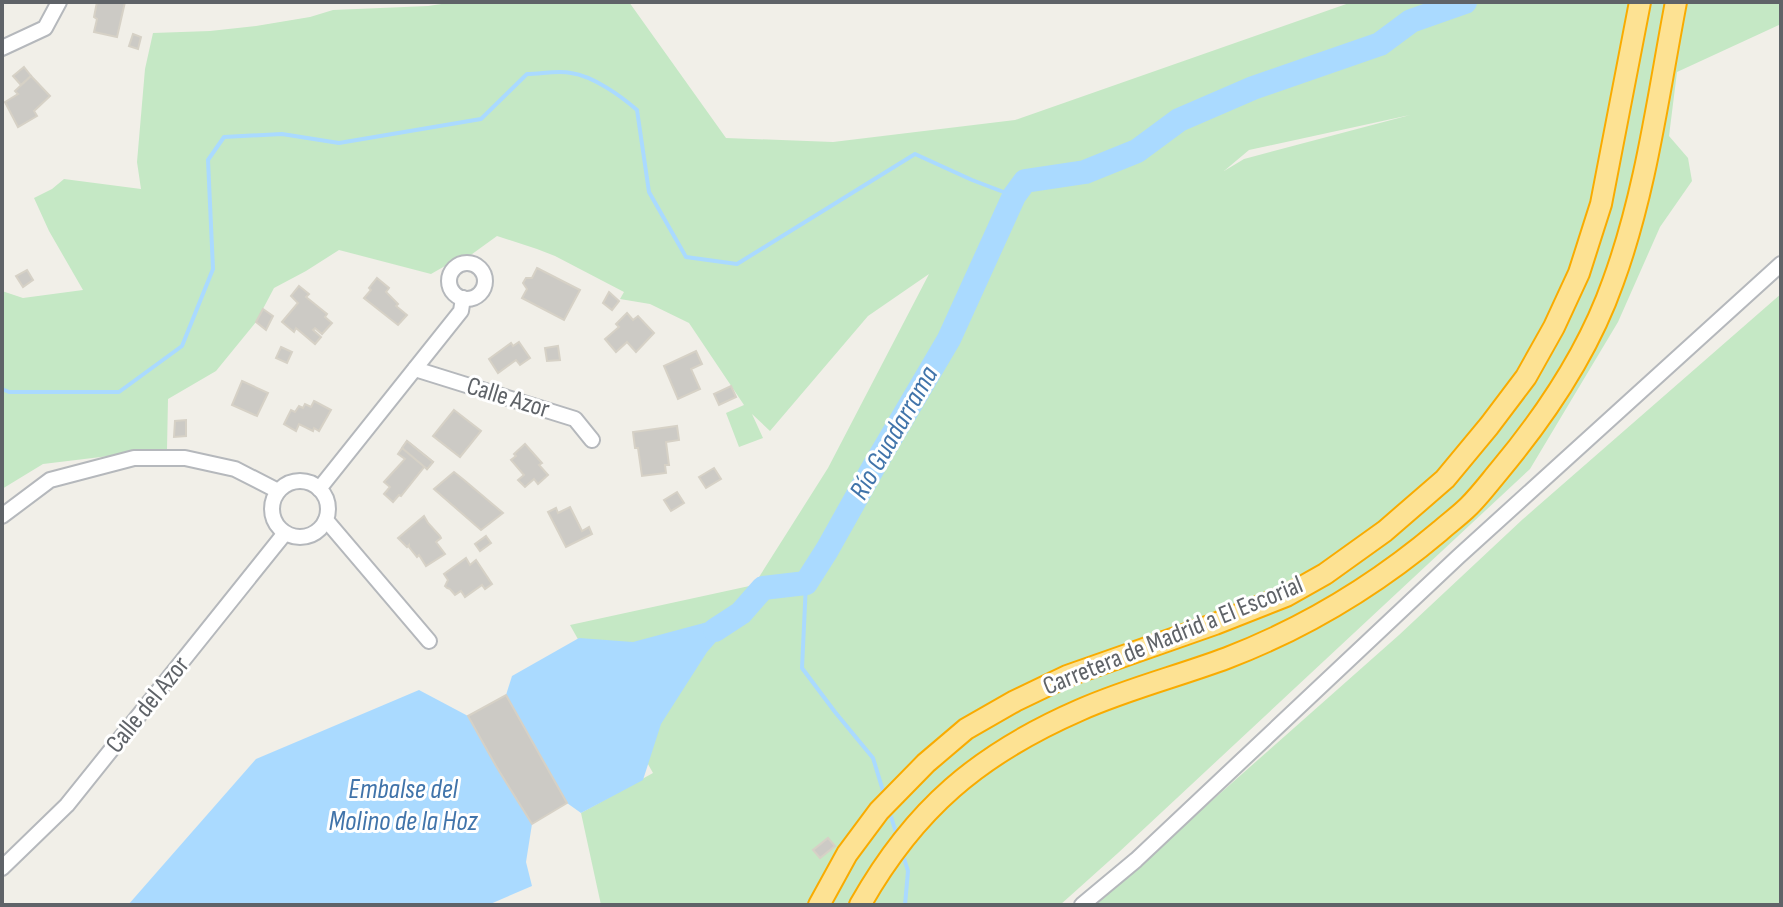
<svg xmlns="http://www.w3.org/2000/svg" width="1783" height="907" font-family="'Sofia Sans Condensed',sans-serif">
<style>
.green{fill:#c5e8c5;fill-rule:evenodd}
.water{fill:#aadaff}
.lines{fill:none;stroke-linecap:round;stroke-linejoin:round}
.stream{stroke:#aadaff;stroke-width:4}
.river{stroke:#aadaff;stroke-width:24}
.building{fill:#cccac5;stroke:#d6d1c6;stroke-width:2}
.minor-casing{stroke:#b5b8bc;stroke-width:18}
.highway-casing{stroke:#f9ab00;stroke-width:24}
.minor{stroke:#fff;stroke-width:14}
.highway{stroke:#fde293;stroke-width:20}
.labels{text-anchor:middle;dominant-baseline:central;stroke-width:6;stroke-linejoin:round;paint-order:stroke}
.street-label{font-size:26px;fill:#5f6368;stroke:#fff}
.water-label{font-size:28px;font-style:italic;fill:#4174aa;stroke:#fff}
</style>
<rect width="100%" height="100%" fill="#f1efe8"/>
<g class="green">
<path d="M455,2H629L726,138L833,142L1015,120L1352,2H1781V24L1677,72L1669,136L1688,158L1692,181L1660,227L1618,322L1530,469L1118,853L1060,905H601L581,813L653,773L570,625L754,585L828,468L929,274L868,316L770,431L752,414L763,438L739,447L726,413L744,405L689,323L650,304L620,299L624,292L555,256L537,249L497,236L468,257L459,258L431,274L339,250L306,271L274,288L256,322L216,371L168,399L167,449L43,464L2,489V291L23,298L83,290L49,231L34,198L52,189L64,179L141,189L137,162L145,69L153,33L210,31L256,26L310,17L333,10L428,6ZM1410,115L1244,159L1224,171L1249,150Z"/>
<path d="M1781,294V905H1094L1399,635L1523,519Z"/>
</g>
<g class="water">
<path d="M741,613L707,652L661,724L643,780L581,813L567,803L506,695L512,676L579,638L633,642Z"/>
<path d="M419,690L468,716L496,766L532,824L526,862L532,886L488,905H128L256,759Z"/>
</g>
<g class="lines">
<g class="stream">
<path d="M2,389L9,392H119L182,346L213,269L208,160L224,137L282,134L339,143L481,119L527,74C541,74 558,70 571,73C593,76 621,96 637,110L649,192L686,257L737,264L915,154L972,180L1014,196"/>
<path d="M806,583L802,668L835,712L873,758L884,794"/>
<path d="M889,810L897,836"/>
<path d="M902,852L908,871L905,905"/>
</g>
<path class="river" d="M715,630L741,613L763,588L806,583L827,550L873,468L949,339L1014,196L1025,181L1085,172L1137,151L1179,120L1253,88L1380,44L1411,21L1465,2"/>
</g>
<g class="building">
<path d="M97,2H125L117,37L94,32L97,19L94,17Z"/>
<path d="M133,34L141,37L138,49L129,46Z"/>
<path d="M24,67L31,76L21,85L13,76Z"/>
<path d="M31,76L50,96L34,111L37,116L18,127L5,102L18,94L15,91Z"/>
<path d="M537,268L580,290L564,320L522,298L527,289L523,283L526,278H532Z"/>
<path d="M27,270L33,280L23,287L16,276Z"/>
<path d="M377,278L389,288L386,292L398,304L396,306L407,315L398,325L364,298L371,290L369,288Z"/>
<path d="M299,286L309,294L306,297L327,314L325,317L332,323L322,334L315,328L313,330L321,337L315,344L296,328L294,332L282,322L298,303L291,296Z"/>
<path d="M609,292L619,301L612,310L603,303Z"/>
<path d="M263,309L273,316L266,330L256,322Z"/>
<path d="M627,313L633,320L638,316L654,333L636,352L627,342L616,352L605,339L619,327L616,324Z"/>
<path d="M519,342L530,358L520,365L516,360L498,373L489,359L511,343L513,346Z"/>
<path d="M558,346L560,360L547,361L545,348Z"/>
<path d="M281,347L292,352L287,363L276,358Z"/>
<path d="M696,351L702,364L691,369L700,389L678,399L664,366Z"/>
<path d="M242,381L268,393L257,416L232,405Z"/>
<path d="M731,386L736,397L719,405L714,394Z"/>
<path d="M314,401L331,410L319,431L314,428L313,431L299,424L296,431L284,424L291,410L295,412L299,406L303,408L305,404L311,407Z"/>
<path d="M454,410L481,431L460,457L433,436Z"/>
<path d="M186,420V436L174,437L175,421Z"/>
<path d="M677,426L679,440L666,442L669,465H665L666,473L642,476L638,448H635L633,432Z"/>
<path d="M407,441L433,462L427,469L425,466L401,496L399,495L393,502L384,494L390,487L384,482L405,459L398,454Z"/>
<path d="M407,441L433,462L427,469L402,448Z"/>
<path d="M525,444L542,463L539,465L548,475L538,484L534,479L525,487L518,480L524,475L511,460L516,456L514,454Z"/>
<path d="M714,468L721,479L706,488L699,477Z"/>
<path d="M454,472L464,480L503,513L481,530L434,489Z"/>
<path d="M677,492L684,503L671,511L664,500Z"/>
<path d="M570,507L582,531L589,527L592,534L566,547L548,512L556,508L558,513Z"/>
<path d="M424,516L428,523L440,536L441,538L436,542L445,554L426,566L419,555L417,557L409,547V545L407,547L398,538Z"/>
<path d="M486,536L491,543L480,551L475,544Z"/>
<path d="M466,558L470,565L476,560L492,584L485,589L482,585L465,597L461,591L455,595L450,589L447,588L445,586L448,580L444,574Z"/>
<path d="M506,695L567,803L532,824L496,766L468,716Z"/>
<path d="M828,838L835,846L820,858L813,850Z"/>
</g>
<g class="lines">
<defs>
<g id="minor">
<path d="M2,48L45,28L59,2"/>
<circle cx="467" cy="281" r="18"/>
<path d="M415,369L575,419L592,440"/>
<circle cx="300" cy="509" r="28"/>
<path d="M319,489L461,311L463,298"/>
<path d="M2,516L50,480L134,458H185L235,469L278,491"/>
<path d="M326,520L429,641"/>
<path d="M2,868L67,805L285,533"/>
<path d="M1082,905L1136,860L1458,557L1781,264"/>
</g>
<g id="highway">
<path d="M819,905L847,854L879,811L926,763L966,729L1015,701L1067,676L1215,624L1286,596L1325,574L1385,531L1445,479L1489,426L1526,377L1554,327L1579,273L1601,204L1640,2"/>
<path d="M860,905C914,809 979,754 1080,710C1127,689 1179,676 1227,658C1305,628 1376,585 1440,531C1449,523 1460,515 1469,506C1480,495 1489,483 1499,471C1545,416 1589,350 1613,282C1646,192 1658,96 1676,2"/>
</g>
</defs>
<use href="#minor" class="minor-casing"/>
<use href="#highway" class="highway-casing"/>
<use href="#minor" class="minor"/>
<use href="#highway" class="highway"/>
</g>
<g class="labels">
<g class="street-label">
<text transform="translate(508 398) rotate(17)">Calle Azor</text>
<text transform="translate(1173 636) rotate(-22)">Carretera de Madrid a El Escorial</text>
<text transform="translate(148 705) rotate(-51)">Calle del Azor</text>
</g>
<g class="water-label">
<text transform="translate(894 433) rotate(-60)">Río Guadarrama</text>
<text x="403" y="789">Embalse del<tspan x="403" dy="32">Molino de la Hoz</tspan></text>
</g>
</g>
<rect width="1783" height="907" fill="none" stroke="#5f6368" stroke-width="8"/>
</svg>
